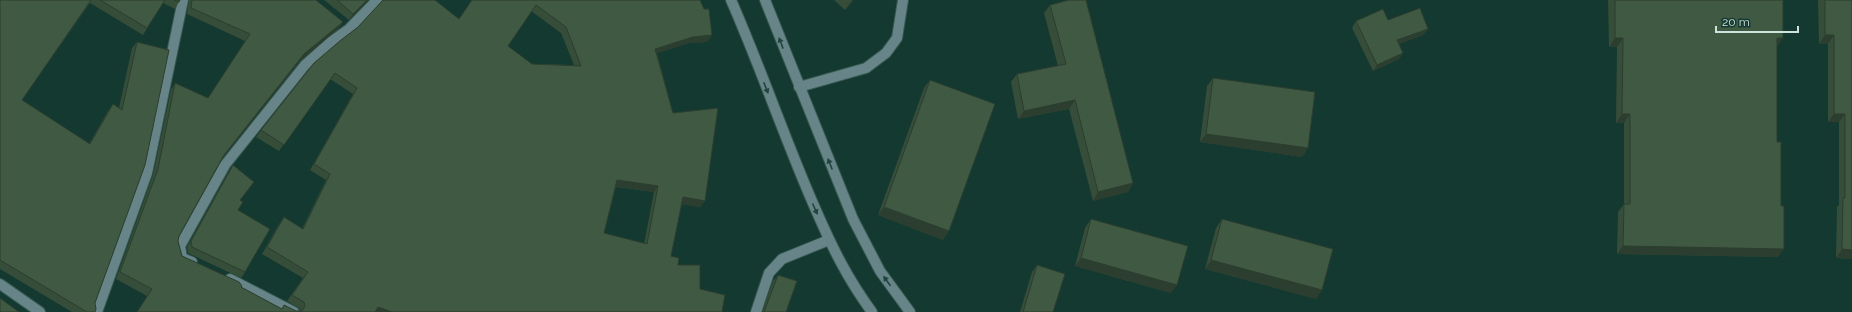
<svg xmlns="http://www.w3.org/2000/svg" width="1852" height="312" font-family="Raleway,sans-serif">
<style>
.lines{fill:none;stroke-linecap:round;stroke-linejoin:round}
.minor-casing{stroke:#355850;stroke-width:12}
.minor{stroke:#678588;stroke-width:10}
.wall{fill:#364d3a;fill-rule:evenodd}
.shaded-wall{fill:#2c3e2f}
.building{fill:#3f5943;stroke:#2c3e2f;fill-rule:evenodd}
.oneway{fill:#20443e}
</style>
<rect width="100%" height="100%" fill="#133931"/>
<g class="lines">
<defs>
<g id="minor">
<path d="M731,0C761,68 785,140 815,208C832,247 847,278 872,312"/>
<path d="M765,0L853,219L880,271L910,312"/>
<path d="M799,87L866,68L886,53L897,38L903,0"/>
<path d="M192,262L182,258L180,246L225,165L305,65L332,41L349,29L377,0"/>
<path d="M230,279L294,312"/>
<path d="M0,284L40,312"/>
<path d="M97,312L147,173L183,0"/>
<path d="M756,312L769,273L782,259L829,240"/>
</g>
</defs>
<use href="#minor" class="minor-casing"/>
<use href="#minor" class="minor"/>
</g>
<g class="wall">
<path d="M0,0H180L179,2L175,9L163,3L143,35L90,3L22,100L89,144L108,111L113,104L119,108L132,48L137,42L95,303V312H72L0,269Z"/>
<path d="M189,0H316L343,22L338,29L300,61L223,157L179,236L178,241L182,256L282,309L296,311H300L299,308L287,301L303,278L262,254L279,224L284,217L302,229L326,180L310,170L353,94L330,79L279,151L256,137L314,63L459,19L472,0H700L712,35L707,42L689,43L657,53L673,113L705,201L700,207L682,204L671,256L678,265L700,289L722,312H137L147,296L116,279L153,175L171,90L175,83L208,98L245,41L187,14ZM531,11L561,33L574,65L532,64L508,46ZM616,187L654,192L644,244L604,233Z"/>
<path d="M324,0H369L349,20Z"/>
<path d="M834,0H854L845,10Z"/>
<path d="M1608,0H1783L1777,47V142L1778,257L1617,254L1618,212L1624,204V123H1616L1617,47H1609Z"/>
<path d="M1818,0H1852V259L1836,258L1837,207L1839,205V122H1828V44H1819Z"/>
<path d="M1050,5L1133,183L1128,192L1093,201L1069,109L1018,119L1011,82L1017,74L1058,66L1044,13Z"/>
<path d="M1388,20L1428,29L1423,35L1399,44L1403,53L1399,59L1373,71L1352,28L1356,21Z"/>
<path d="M1213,78L1308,148L1302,157L1200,142L1207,86Z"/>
<path d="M930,80L943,240L878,215L924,88Z"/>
<path d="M233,165L250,188L240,200L238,210L245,272L241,278L188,253L187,247L229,171Z"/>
<path d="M1091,219L1171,293L1075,266L1085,228Z"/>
<path d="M1222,219L1322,290L1316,299L1205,269L1216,228Z"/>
<path d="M1037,265L1053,312H1020L1032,272Z"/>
<path d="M778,275L786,312H762L773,281Z"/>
</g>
<g class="shaded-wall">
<path d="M367,0H369L349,20L353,14Z"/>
<path d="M852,0H854L845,10Z"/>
<path d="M343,22L338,29L300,61L220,161L304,54Z"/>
<path d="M1428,29L1423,35L1393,46L1397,40Z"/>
<path d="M712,35L707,42L689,43L651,55L655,49L693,37Z"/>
<path d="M1825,35H1834L1828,44H1819Z"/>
<path d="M1615,38H1623L1617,47H1609Z"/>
<path d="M1777,38H1783L1777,47Z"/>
<path d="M1403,53L1399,59L1373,71L1377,65Z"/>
<path d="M1075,100L1069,109L1018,119L1024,111Z"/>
<path d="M1622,114H1630L1624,123H1616Z"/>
<path d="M1834,114H1845L1839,122H1828Z"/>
<path d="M1206,134L1308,148L1302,157L1200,142Z"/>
<path d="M617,180L658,186L654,192L613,186Z"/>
<path d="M1133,183L1128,192L1093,201L1098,192Z"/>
<path d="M683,197L705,201L700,207L679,204Z"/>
<path d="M884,207L949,231L943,240L878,215Z"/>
<path d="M1623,246L1784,249L1778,257L1617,254Z"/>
<path d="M1842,249L1852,250V259L1836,258Z"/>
<path d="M1081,258L1177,285L1171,293L1075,266Z"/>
<path d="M1211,260L1322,290L1316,299L1205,269Z"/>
<path d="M378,307L392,312H374Z"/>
</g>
<g class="building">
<path d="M0,0H91L22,100L90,144L113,104L122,110L137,42L169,50L145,165L95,303L96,309L95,312H87L0,260Z"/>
<path d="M100,0H165L147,28Z"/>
<path d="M174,0H180L179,2Z"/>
<path d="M192,0H316L343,22L304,54L224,155L179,236L178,241L182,256L239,282L242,286L241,287L282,309L284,305L296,311H302L305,306L304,302L292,295L308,272L267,247L284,217L303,229L330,174L314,164L357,88L335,73L284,145L261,130L314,63L341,40L358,27L383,0H435L459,19L472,0H700L704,9H709L712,35L693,37L655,49L673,113L718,108L705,201L683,197L671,256L679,258L678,265H700V289L725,295L722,312H392L378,307L375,312H137L152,289L120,272L158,169L175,83L208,98L250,34L191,8ZM536,5L566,27L581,66L532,64L508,46ZM617,180L658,186L647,244L604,233Z"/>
<path d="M337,0H367L353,14Z"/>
<path d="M1069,0H1086L1133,183L1098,192L1075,100L1024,111L1017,74L1066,64L1050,5Z"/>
<path d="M1615,0H1783V38H1777V142H1781V206H1784V249L1623,246L1624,204H1630V114H1622L1623,38H1615Z"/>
<path d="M1825,0H1852V250L1842,249L1843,198H1845V114H1834V35H1825Z"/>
<path d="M1420,8L1428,29L1397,40L1403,53L1377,65L1356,21L1383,9L1388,20Z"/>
<path d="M1213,78L1315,92L1308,148L1206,134Z"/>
<path d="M930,80L995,104L949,231L884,207Z"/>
<path d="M233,165L254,182L240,200L243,202L238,210L270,229L245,272L192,247L191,241Z"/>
<path d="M1091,219L1188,246L1177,285L1081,258Z"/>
<path d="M1222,219L1333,249L1322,290L1211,260Z"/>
<path d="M1037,265L1065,274L1053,312H1023Z"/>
<path d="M778,275L797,281L786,312H764Z"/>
<path d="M0,298L19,312H0Z"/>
</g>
<defs><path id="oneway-solid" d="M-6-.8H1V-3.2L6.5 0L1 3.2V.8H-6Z"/></defs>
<g class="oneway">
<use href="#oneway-solid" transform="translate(781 43) rotate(-111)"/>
<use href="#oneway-solid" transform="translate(766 88) rotate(69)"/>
<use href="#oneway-solid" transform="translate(830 164) rotate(-112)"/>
<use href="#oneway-solid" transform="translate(815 209) rotate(66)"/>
<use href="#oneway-solid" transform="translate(887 281) rotate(-126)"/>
</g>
<path d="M1716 26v6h82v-6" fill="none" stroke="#cfe3dd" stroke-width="2"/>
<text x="1722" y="26" font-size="12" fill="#cfe3dd" stroke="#133931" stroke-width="3" paint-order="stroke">20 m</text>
</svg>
